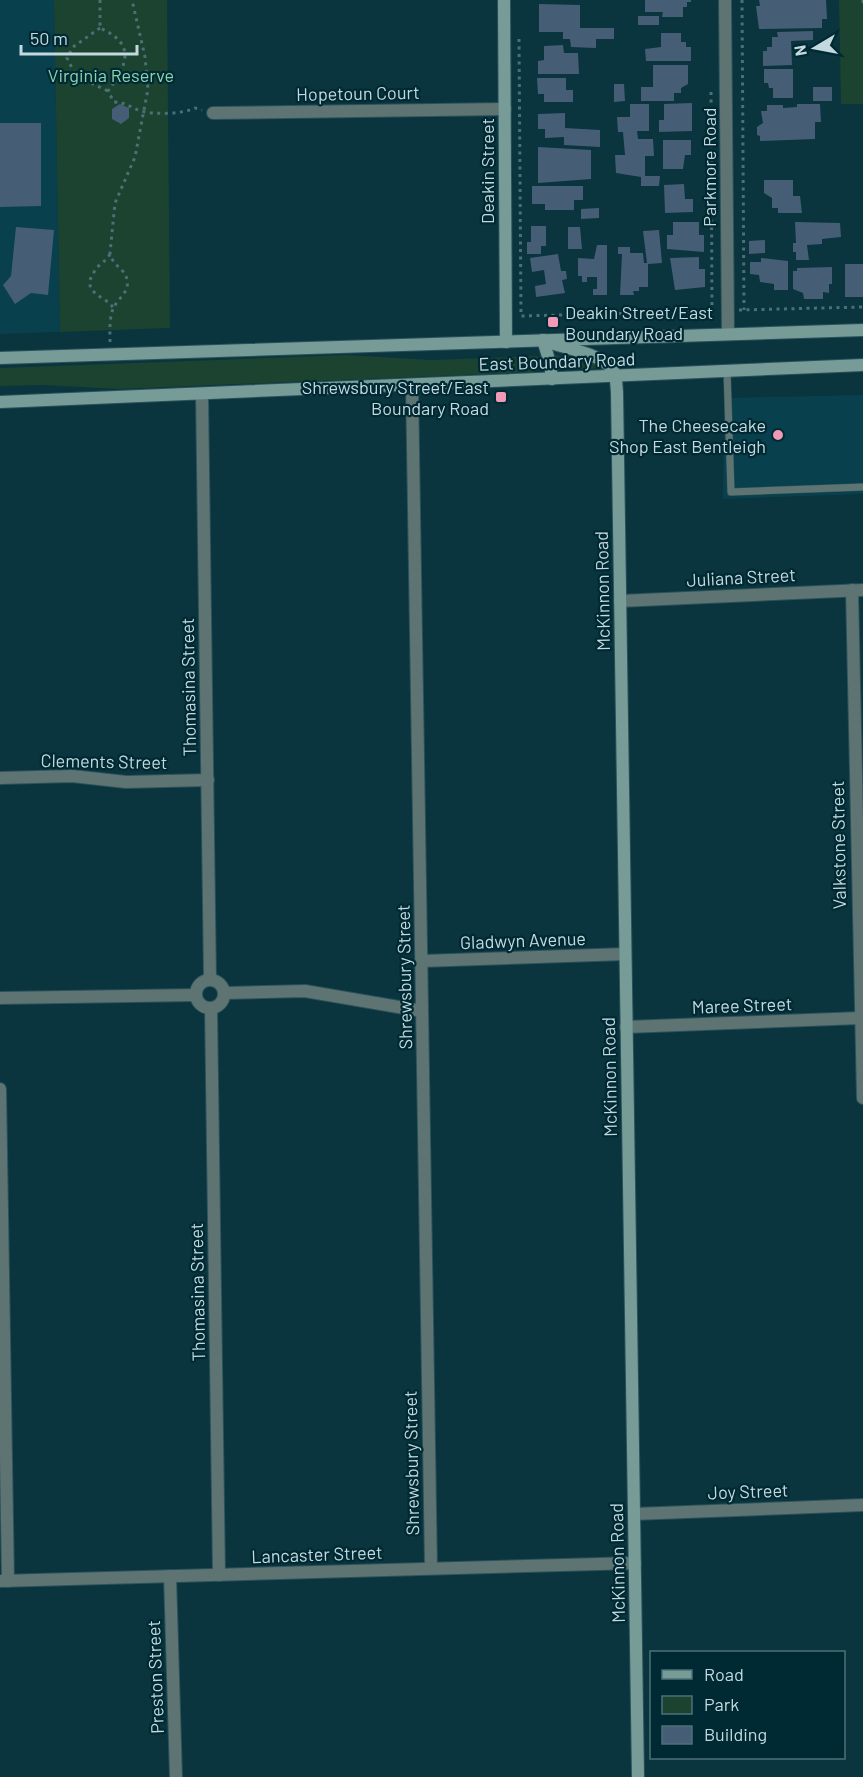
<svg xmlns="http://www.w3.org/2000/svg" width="863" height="1777" font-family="Barlow,sans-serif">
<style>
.built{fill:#09404d}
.green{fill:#1b4330}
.building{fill:#455e75}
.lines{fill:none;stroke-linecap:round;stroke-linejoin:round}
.lane-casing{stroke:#2b525b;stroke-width:8}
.street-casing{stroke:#2b525b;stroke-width:14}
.secondary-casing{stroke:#2b525b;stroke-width:14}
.path{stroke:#4d6f78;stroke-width:3;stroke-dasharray:3 4.5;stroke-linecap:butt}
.lane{stroke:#5d7472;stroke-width:7}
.street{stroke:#5d7472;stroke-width:12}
.secondary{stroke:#779c98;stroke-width:12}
.poi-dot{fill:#f09ab5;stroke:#002a33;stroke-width:2}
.labels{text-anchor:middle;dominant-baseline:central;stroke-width:4.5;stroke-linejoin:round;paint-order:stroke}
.park-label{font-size:18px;fill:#8cd4ae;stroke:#002a33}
.street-label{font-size:18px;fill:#c4d9df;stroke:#002a33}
.poi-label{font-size:18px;fill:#c4d9df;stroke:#002a33;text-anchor:end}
</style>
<rect width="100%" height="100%" fill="#0a343e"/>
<g class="built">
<path d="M0,0H54L60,332L0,334Z"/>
<path d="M863,395V494L723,499L724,398Z"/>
</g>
<g class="green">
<path d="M54,0H167L170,328L60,332Z"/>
<path d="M839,0H863V104H841Z"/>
<path d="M346,355L431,360L537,356L545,361L542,369L533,372L119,389L43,385L0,386V368Z"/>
<path d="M553,355L587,358L603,368L559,370Z"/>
</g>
<g class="building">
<path d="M645,0H691V2H687V7H683V17H662L663,12H645Z"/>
<path d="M759,0H826L827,19H822V28L759,29L756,6H760Z"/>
<path d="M539,4L580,5V28H614V39H596V48L571,47L570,39H563V32H539Z"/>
<rect x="638" y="16" width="21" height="9"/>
<path d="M813,31V40L791,41L792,65L763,66V51H767V47H772V37H778L777,32Z"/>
<path d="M661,33H681V42H686V47H691V61H646L645,49L661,47Z"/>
<path d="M563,45L564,53H578L579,74H538V61L544,60V46Z"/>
<path d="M653,65H688V84L681,88V93H674V101H641V87H653Z"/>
<path d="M764,69H793V98H773V88H769L768,83H764Z"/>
<path d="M537,78H566V90H573V102H544V94H538Z"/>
<path d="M614,84H624L625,101L614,102Z"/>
<rect x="813" y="87" width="19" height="14"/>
<path d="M692,103V131L659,132V120H664V104Z"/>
<path d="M120,104L129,108V118L121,124L112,119V109Z"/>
<path d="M630,104H649V131H637L638,139H653L654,156H645V176H660L659,186H641V177L616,173L615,155H625L623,132H618L617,117H630Z"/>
<path d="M797,104H820L821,122H815V139L760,141V136L757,135V127L763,123L761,111H767V105H783V108L797,107Z"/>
<path d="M565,113V128L600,130V147L564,145V137L545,138V129H538V114Z"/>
<path d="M0,123H41V206L0,207Z"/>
<path d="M663,140H691V155H685L683,169H663Z"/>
<path d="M538,147L591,150V179L538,183Z"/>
<path d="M764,180H793V196H800L802,213H778V208H772V198L764,193Z"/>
<path d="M684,184L685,199H693V212L665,213L664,185Z"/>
<path d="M532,186H583V200H574V210H545V204H532Z"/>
<path d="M599,208V218L581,219V209Z"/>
<path d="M673,222H699V235H704V252L667,249V235H673Z"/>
<path d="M795,222L840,223L841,237L822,239V244L807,245L809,260H796V252H793V243H796Z"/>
<path d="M531,226H546V246H541V254H527V242H531Z"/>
<path d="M16,227L54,230L48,295L31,293L15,304L3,285L11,276Z"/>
<path d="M568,227H580L582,249H568Z"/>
<path d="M659,230L662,263L648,264V287H639V291H633L634,295H620L622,254H618V247H630V253H643L644,263H647L643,231Z"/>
<path d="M765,240V253L749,254V241Z"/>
<path d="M597,245H607V295H593V289H597V277H587V282H582V276H578V258L594,259Z"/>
<path d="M558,254L561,271H566L567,279L562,280L565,293L536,297L535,286L546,284L544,270L532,272L530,258Z"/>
<path d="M699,257V269H705V287L675,290L670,258Z"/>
<path d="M761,258L788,261V290H774V284L760,282L759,275L750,274V262H761Z"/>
<rect x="845" y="264" width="18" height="33"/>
<path d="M832,267V284H829V293L823,292V299H804L803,293L793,289V271H797V268Z"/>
</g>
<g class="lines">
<defs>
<path id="lane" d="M727,371L731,492L863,487"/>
<g id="street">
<path d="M725,0L728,333"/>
<path d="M213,113L505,109"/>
<path d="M412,385L431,1568"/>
<path d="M202,394L210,980"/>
<path d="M852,590L863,1098"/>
<path d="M620,601L863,590"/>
<path d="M0,778L72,776L126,782L208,780"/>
<path d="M422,961L625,954"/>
<circle cx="210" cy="994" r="14"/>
<path d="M225,993L305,991L422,1011"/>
<path d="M0,998L196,995"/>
<path d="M211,1008L219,1575"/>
<path d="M626,1027L860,1018"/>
<path d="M0,1089L8,1581"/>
<path d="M634,1514L863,1505"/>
<path d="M170,1576L176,1777"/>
<path d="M0,1581L635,1563"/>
</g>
<g id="secondary">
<path d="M504,0L506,342"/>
<path d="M543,340C561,348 601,353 612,369C617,375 616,384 617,392L638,1777"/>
<path d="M543,340L550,363L552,379"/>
<path d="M0,358L863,330"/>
<path d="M0,402L863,365"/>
</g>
</defs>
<use href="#lane" class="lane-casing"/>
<use href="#street" class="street-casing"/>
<use href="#secondary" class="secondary-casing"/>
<g class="path">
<path d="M100,0V28C136,44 128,64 108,91L114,102C125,102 131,108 141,111C156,115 182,114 195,108L202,110"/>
<path d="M742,0L744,310"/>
<path d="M863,0V4"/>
<path d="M100,28L73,47L67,58L76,76L108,91"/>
<path d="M519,39L521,316L714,311"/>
<path d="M711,92L712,310"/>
<path d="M110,254C106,262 98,264 94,272C79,294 109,297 113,308"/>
<path d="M739,310L863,307"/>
<path d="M110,342C110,331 109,319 113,309C117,299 130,292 127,280C125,268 112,266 110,253L115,203L135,157L148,89L145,57L132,0"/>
</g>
<use href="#lane" class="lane"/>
<use href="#street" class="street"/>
<use href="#secondary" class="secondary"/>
</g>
<g class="poi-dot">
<rect x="547" y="316" width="12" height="12" rx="3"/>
<rect x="495" y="391" width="12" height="12" rx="3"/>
<circle cx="778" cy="435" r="6"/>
</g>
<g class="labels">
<g class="park-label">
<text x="111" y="75">Virginia Reserve</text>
</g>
<g class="street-label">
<text transform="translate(358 93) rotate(-1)">Hopetoun Court</text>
<text transform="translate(709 167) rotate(-90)">Parkmore Road</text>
<text transform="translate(487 171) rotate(-90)">Deakin Street</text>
<text transform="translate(557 361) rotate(-2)">East Boundary Road</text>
<text transform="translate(741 577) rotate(-3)">Juliana Street</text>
<text transform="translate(602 591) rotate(-91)">McKinnon Road</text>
<text transform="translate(188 687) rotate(-91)">Thomasina Street</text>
<text transform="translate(104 761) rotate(1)">Clements Street</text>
<text transform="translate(838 845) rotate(-91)">Valkstone Street</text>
<text transform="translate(523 940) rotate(-2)">Gladwyn Avenue</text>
<text transform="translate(404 977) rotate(-91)">Shrewsbury Street</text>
<text transform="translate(742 1005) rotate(-2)">Maree Street</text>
<text transform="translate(609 1077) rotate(-91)">McKinnon Road</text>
<text transform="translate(197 1292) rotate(-91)">Thomasina Street</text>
<text transform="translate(411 1463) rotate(-91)">Shrewsbury Street</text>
<text transform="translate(748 1491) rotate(-2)">Joy Street</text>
<text transform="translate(317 1554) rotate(-2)">Lancaster Street</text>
<text transform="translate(617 1563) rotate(-91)">McKinnon Road</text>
<text transform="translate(155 1677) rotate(-92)">Preston Street</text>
</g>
<g class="poi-label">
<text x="565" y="312" text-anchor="start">Deakin Street/East<tspan x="565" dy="21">Boundary Road</tspan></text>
<text x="489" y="387">Shrewsbury Street/East<tspan x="489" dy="21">Boundary Road</tspan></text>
<text x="766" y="425">The Cheesecake<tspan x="766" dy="21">Shop East Bentleigh</tspan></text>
</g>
</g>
<rect x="650" y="1651" width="195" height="108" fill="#002a33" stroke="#4e7078" stroke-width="1.5"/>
<rect x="662" y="1670" width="30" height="9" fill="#779c98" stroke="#4e7078" stroke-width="1.5"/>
<text x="704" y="1681" font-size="18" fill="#c4d9df">Road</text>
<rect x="662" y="1696" width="30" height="18" fill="#1b4330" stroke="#4e7078" stroke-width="1.5"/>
<text x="704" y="1711" font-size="18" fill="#c4d9df">Park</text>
<rect x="662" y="1726" width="30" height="18" fill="#455e75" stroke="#4e7078" stroke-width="1.5"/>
<text x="704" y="1741" font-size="18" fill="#c4d9df">Building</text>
<g transform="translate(815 48) rotate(260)" stroke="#002a33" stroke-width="4.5" paint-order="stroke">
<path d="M0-4.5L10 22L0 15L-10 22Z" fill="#c4d9df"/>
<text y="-9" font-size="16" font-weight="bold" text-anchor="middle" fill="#c4d9df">N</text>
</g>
<path d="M21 45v9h116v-9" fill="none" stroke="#c4d9df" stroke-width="3"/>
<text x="30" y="45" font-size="18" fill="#c4d9df" stroke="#002a33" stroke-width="4.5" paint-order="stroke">50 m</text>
</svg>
